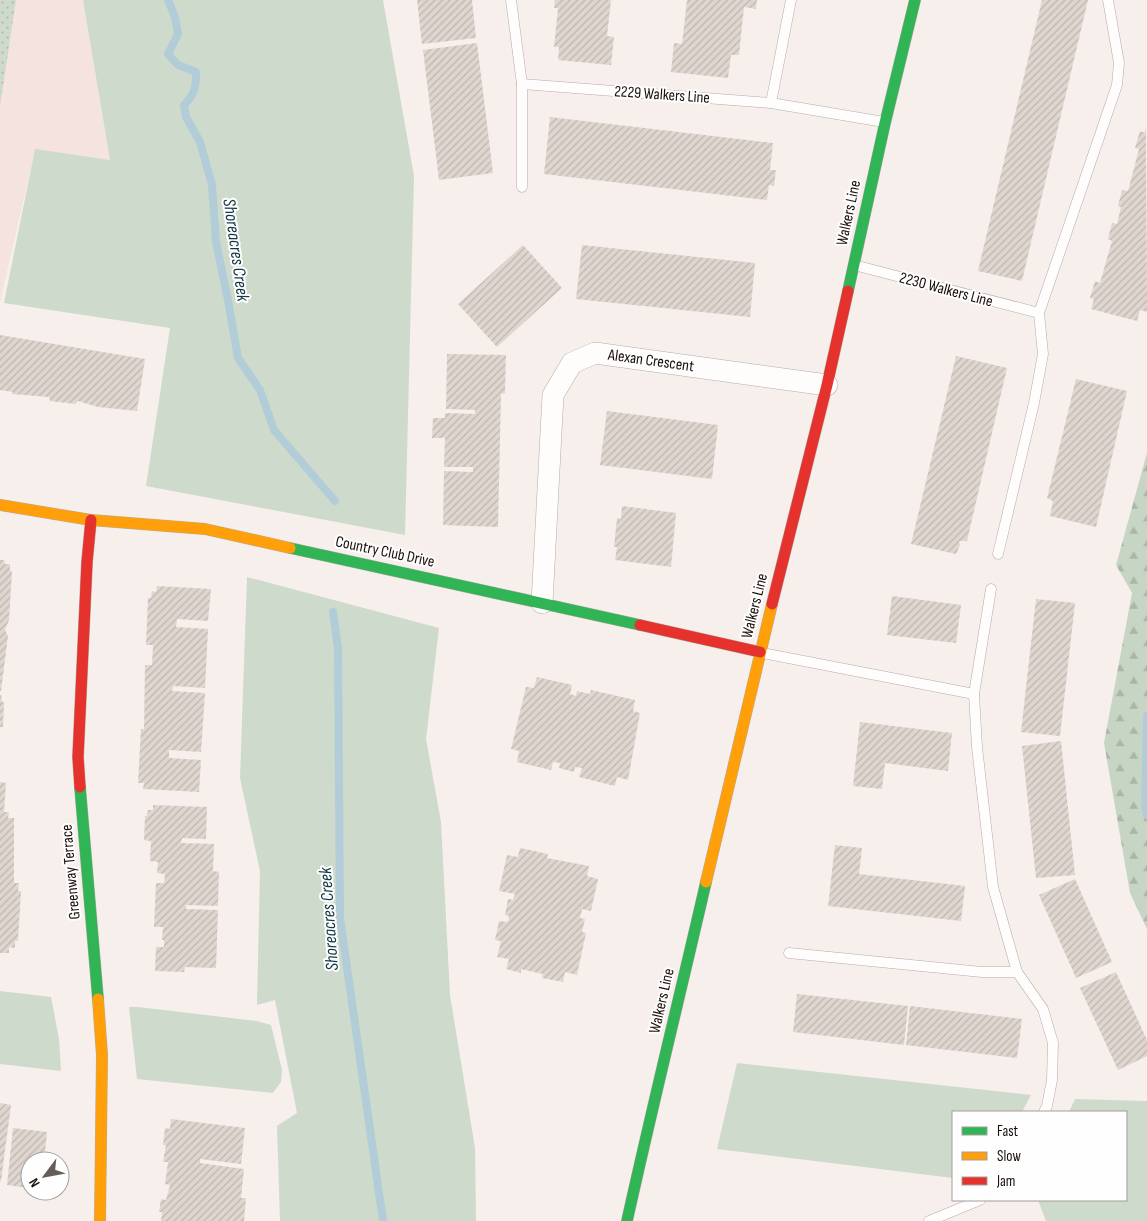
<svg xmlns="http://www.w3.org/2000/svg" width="1147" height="1221" font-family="'Sofia Sans Condensed',sans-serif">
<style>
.education{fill:#f5e3e0}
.grass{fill:#cedacb}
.forest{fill:url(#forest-firs)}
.park{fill:url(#park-dots)}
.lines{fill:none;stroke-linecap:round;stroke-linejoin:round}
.stream{stroke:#b2cdd8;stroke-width:8}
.building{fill:url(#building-hatch)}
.lane-casing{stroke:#b5aca8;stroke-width:11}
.street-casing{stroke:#b5aca8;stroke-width:22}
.fast-casing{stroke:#b5aca8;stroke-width:12}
.slow-casing{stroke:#b5aca8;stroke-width:12}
.jam-casing{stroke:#b5aca8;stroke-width:12}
.lane{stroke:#fefdfc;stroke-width:10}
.street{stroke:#fefdfc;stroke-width:21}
.fast{stroke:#30b455;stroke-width:11}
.slow{stroke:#ff9f0a;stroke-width:11}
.jam{stroke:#e5322d;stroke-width:11}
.labels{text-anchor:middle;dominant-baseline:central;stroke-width:4;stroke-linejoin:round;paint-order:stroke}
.street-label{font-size:16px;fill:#1a0e09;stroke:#fefefe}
.water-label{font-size:18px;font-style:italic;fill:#123846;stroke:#fefefe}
</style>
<defs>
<pattern id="forest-firs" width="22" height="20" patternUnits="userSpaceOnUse" patternTransform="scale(1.25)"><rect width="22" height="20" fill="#c7d5c4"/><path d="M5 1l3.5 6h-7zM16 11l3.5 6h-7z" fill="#aab6a7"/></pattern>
<pattern id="park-dots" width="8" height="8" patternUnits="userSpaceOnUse" patternTransform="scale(1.25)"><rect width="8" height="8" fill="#cedacb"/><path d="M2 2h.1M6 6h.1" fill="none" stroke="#b0baad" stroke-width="1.8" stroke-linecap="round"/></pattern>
<pattern id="building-hatch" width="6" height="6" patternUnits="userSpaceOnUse" patternTransform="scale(1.25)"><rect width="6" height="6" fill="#dfd6d0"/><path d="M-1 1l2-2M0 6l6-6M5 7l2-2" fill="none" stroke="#bfb6b1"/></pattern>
</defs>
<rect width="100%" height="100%" fill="#f7efec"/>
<path class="education" d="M0,0H83L110,160L35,150L0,302Z"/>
<g class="grass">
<path d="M83,0H383L414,176L405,535L146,486L170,328L4,303L35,149L110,160Z"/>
<path d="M247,577L439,628L426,739L441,822L450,995L475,1148L476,1221H280L277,1126L297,1113L275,1000L257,1005L260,871L240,778Z"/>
<path d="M0,991L51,997L59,1039L61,1071L0,1064Z"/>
<path d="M129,1007H138L257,1021L271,1025L282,1070L281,1082L273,1093L137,1079Z"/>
<path d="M737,1063L1031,1095L1022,1112H953V1178L717,1149Z"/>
<path d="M1075,1099L1147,1101V1221H1046L1038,1200H1126V1112H1069Z"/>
</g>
<path class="forest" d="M1147,453V929L1130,893L1104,743L1132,593L1116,565Z"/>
<path class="park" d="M0,0H16L0,106Z"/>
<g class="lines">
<g class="stream">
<path d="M168,0L175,17L178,34L168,54L178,65L196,72C196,87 195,94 184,105L186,117L200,142L212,185L216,242L228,300L238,358L260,390L274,430L335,501"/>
<path d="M333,612L338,648L340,918L383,1221"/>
<path d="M1147,716L1145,806L1147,815"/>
</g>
</g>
<g class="building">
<path d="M417,0H472L476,38L422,44Z"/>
<path d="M555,0H611L607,36L614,37L611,65L558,60L559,47H554L558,8H554Z"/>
<path d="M687,0H757L756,9L744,7L739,55H731L728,78L671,72L674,43L682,44Z"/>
<path d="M1042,0H1088L1022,281L978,271Z"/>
<path d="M477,43L493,173L439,180L423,50Z"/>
<path d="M550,117L773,143L770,170H776L774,186L769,185L767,200L544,174Z"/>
<path d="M1146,127L1147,312L1140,310L1137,321L1091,309L1094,299L1090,298L1095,281L1100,283L1112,241L1108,239L1112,223L1117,224L1121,207L1118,206L1122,190L1128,191L1139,149L1135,148L1140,131L1145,133Z"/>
<path d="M523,245L562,288L497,347L458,304Z"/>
<path d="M582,245L755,263L750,317L576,299Z"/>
<path d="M0,335L145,359L137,411L98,407L78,401L75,404L50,401L49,397L12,394L13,392L0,390Z"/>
<path d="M447,354L506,355L505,393L501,394L498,527L443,525L444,471L473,472V467H444L445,438H432L433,418H445V413L475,414V410L446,409Z"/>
<path d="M956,356L1007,368L967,541H959L960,545L956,554L911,544Z"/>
<path d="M1076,379L1127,391L1096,527L1050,516L1053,501L1047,498Z"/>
<path d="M607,411L718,425L712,479L600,465Z"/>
<path d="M622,506L676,513L671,567L615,560L617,547H614L617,518L621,519Z"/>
<path d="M0,560H4L5,564H10V571H12L9,620L5,630L8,636L1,691H0Z"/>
<path d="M157,586L211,589L208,621L177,619L176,627L208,629L205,688L173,686L172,691L205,693L201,752L169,750V758L201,760L199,792L143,789L144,783H138L141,729H144L145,665H152L153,645H146L148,598H151L152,591L156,592Z"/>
<path d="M892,596L961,605L956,643L887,635Z"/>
<path d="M1036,599L1075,603L1060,736L1021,732Z"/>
<path d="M537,677L572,685L570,694L576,696L577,691L590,694L591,690L635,700L633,711L640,713L628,780L617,777L615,786L579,777L582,768L575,767L574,772L559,768L560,763L553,762L551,770L517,762L519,751L511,749L526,687L534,688Z"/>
<path d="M0,695H1L2,702H4L3,727H0Z"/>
<path d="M860,722L952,733L948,771L885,763L882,789L853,786Z"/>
<path d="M1061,741L1075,875L1036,878L1022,746Z"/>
<path d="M0,782L6,783L4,812H9L8,818H14V883H19L18,891H21L18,941H15V948L9,947V953H0Z"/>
<path d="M153,805L207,807L206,839L182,838L181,843L214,844L213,871L219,872L218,906L186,905V909L218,910L216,968L185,967L184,972L155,971L156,947H164V940H162L163,927H154L156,883H164L165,874L157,873L158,862L150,861L151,841L144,840L145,816H147L148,810H153Z"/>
<path d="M835,845L862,848L859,874L965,886L961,921L828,906Z"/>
<path d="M520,848L548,854L547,858L589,866L587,876L598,879L591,911L582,909L580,918L585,919L582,932L586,933L577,975L565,972L563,982L542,978L543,974L521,969V973L506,969L509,959L497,957L501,941L495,940L499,921L508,922L509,916L505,915L508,899L513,900L515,894L499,891L507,855L518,857Z"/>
<path d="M1075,879L1112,962L1076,978L1039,895Z"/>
<path d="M1116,972L1147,1040V1056L1118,1070L1080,988Z"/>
<path d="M797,994L908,1006L904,1045L793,1032Z"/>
<path d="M910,1006L1022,1019L1017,1058L906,1045Z"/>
<path d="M0,1103L11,1105L1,1181H0Z"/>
<path d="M171,1119L245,1128L241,1164L200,1159V1163L244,1169L241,1198H246L244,1221H161L162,1212H159L161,1199L166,1200L170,1185L165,1184L168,1162H163L166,1145H163L165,1128L170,1129Z"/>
<path d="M13,1128L47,1132L44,1161H30L29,1188L7,1185Z"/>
</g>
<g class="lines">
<defs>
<g id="lane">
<path d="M511,0L522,84L771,103L884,122"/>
<path d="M522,84V187"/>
<path d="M771,103L791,0"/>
<path d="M854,265L1039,313"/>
<path d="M998,554L1034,403L1043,354L1039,313L1117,85L1119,63L1108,0"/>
<path d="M991,589L974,694L977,747L993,887L1017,972L1043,1009L1053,1043L1052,1080L1047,1106L1044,1112"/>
<path d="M762,653L974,694"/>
<path d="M789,953L982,972H1017"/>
<path d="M929,1221L980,1200"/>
</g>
<path id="street" d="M542,603L553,395L572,363L595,353L827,385"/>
<g id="fast">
<path d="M848,291L885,123L915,0"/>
<path d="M290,548L640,625"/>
<path d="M80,787L98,999"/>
<path d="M627,1221C652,1108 680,995 706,882"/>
</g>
<g id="slow">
<path d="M0,505L91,520L205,529L290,548"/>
<path d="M706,882L772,604"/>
<path d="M98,999L102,1055L100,1221"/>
</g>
<g id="jam">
<path d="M772,604L827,385L848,291"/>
<path d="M640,625L760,652"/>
<path d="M80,787L78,757L87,562L91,520"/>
</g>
</defs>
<use href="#lane" class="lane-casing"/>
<use href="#street" class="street-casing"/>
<use href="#fast" class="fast-casing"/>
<use href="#slow" class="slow-casing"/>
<use href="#jam" class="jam-casing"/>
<use href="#lane" class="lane"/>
<use href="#street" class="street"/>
<use href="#fast" class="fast"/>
<use href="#slow" class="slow"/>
<use href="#jam" class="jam"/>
</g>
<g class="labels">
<g class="street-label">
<text transform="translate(662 95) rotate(4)">2229 Walkers Line</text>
<text transform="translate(849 213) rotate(-78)">Walkers Line</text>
<text transform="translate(946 290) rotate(15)">2230 Walkers Line</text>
<text transform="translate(651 361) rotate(8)">Alexan Crescent</text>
<text transform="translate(385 552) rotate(12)">Country Club Drive</text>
<text transform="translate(755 606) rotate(-76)">Walkers Line</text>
<text transform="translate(71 872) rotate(-95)">Greenway Terrace</text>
<text transform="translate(662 1001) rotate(-77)">Walkers Line</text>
</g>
<g class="water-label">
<text transform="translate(236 250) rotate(82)">Shoreacres Creek</text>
<text transform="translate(329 919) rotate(-94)">Shoreacres Creek</text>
</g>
</g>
<rect x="952" y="1111" width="175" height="90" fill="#fefefe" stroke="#a39e9c"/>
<rect x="962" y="1127" width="25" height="8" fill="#30b455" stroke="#a39e9c"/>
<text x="997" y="1136" font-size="15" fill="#1a0e09">Fast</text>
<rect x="962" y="1152" width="25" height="8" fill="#ff9f0a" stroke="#a39e9c"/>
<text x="997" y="1161" font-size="15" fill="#1a0e09">Slow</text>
<rect x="962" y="1177" width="25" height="8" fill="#e5322d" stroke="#a39e9c"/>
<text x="997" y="1186" font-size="15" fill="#1a0e09">Jam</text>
<g transform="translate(45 1176) rotate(238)"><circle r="24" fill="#fefefe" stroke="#a39e9c"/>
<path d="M0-4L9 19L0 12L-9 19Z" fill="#675d58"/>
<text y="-8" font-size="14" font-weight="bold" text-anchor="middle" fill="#1a0e09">N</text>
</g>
</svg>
